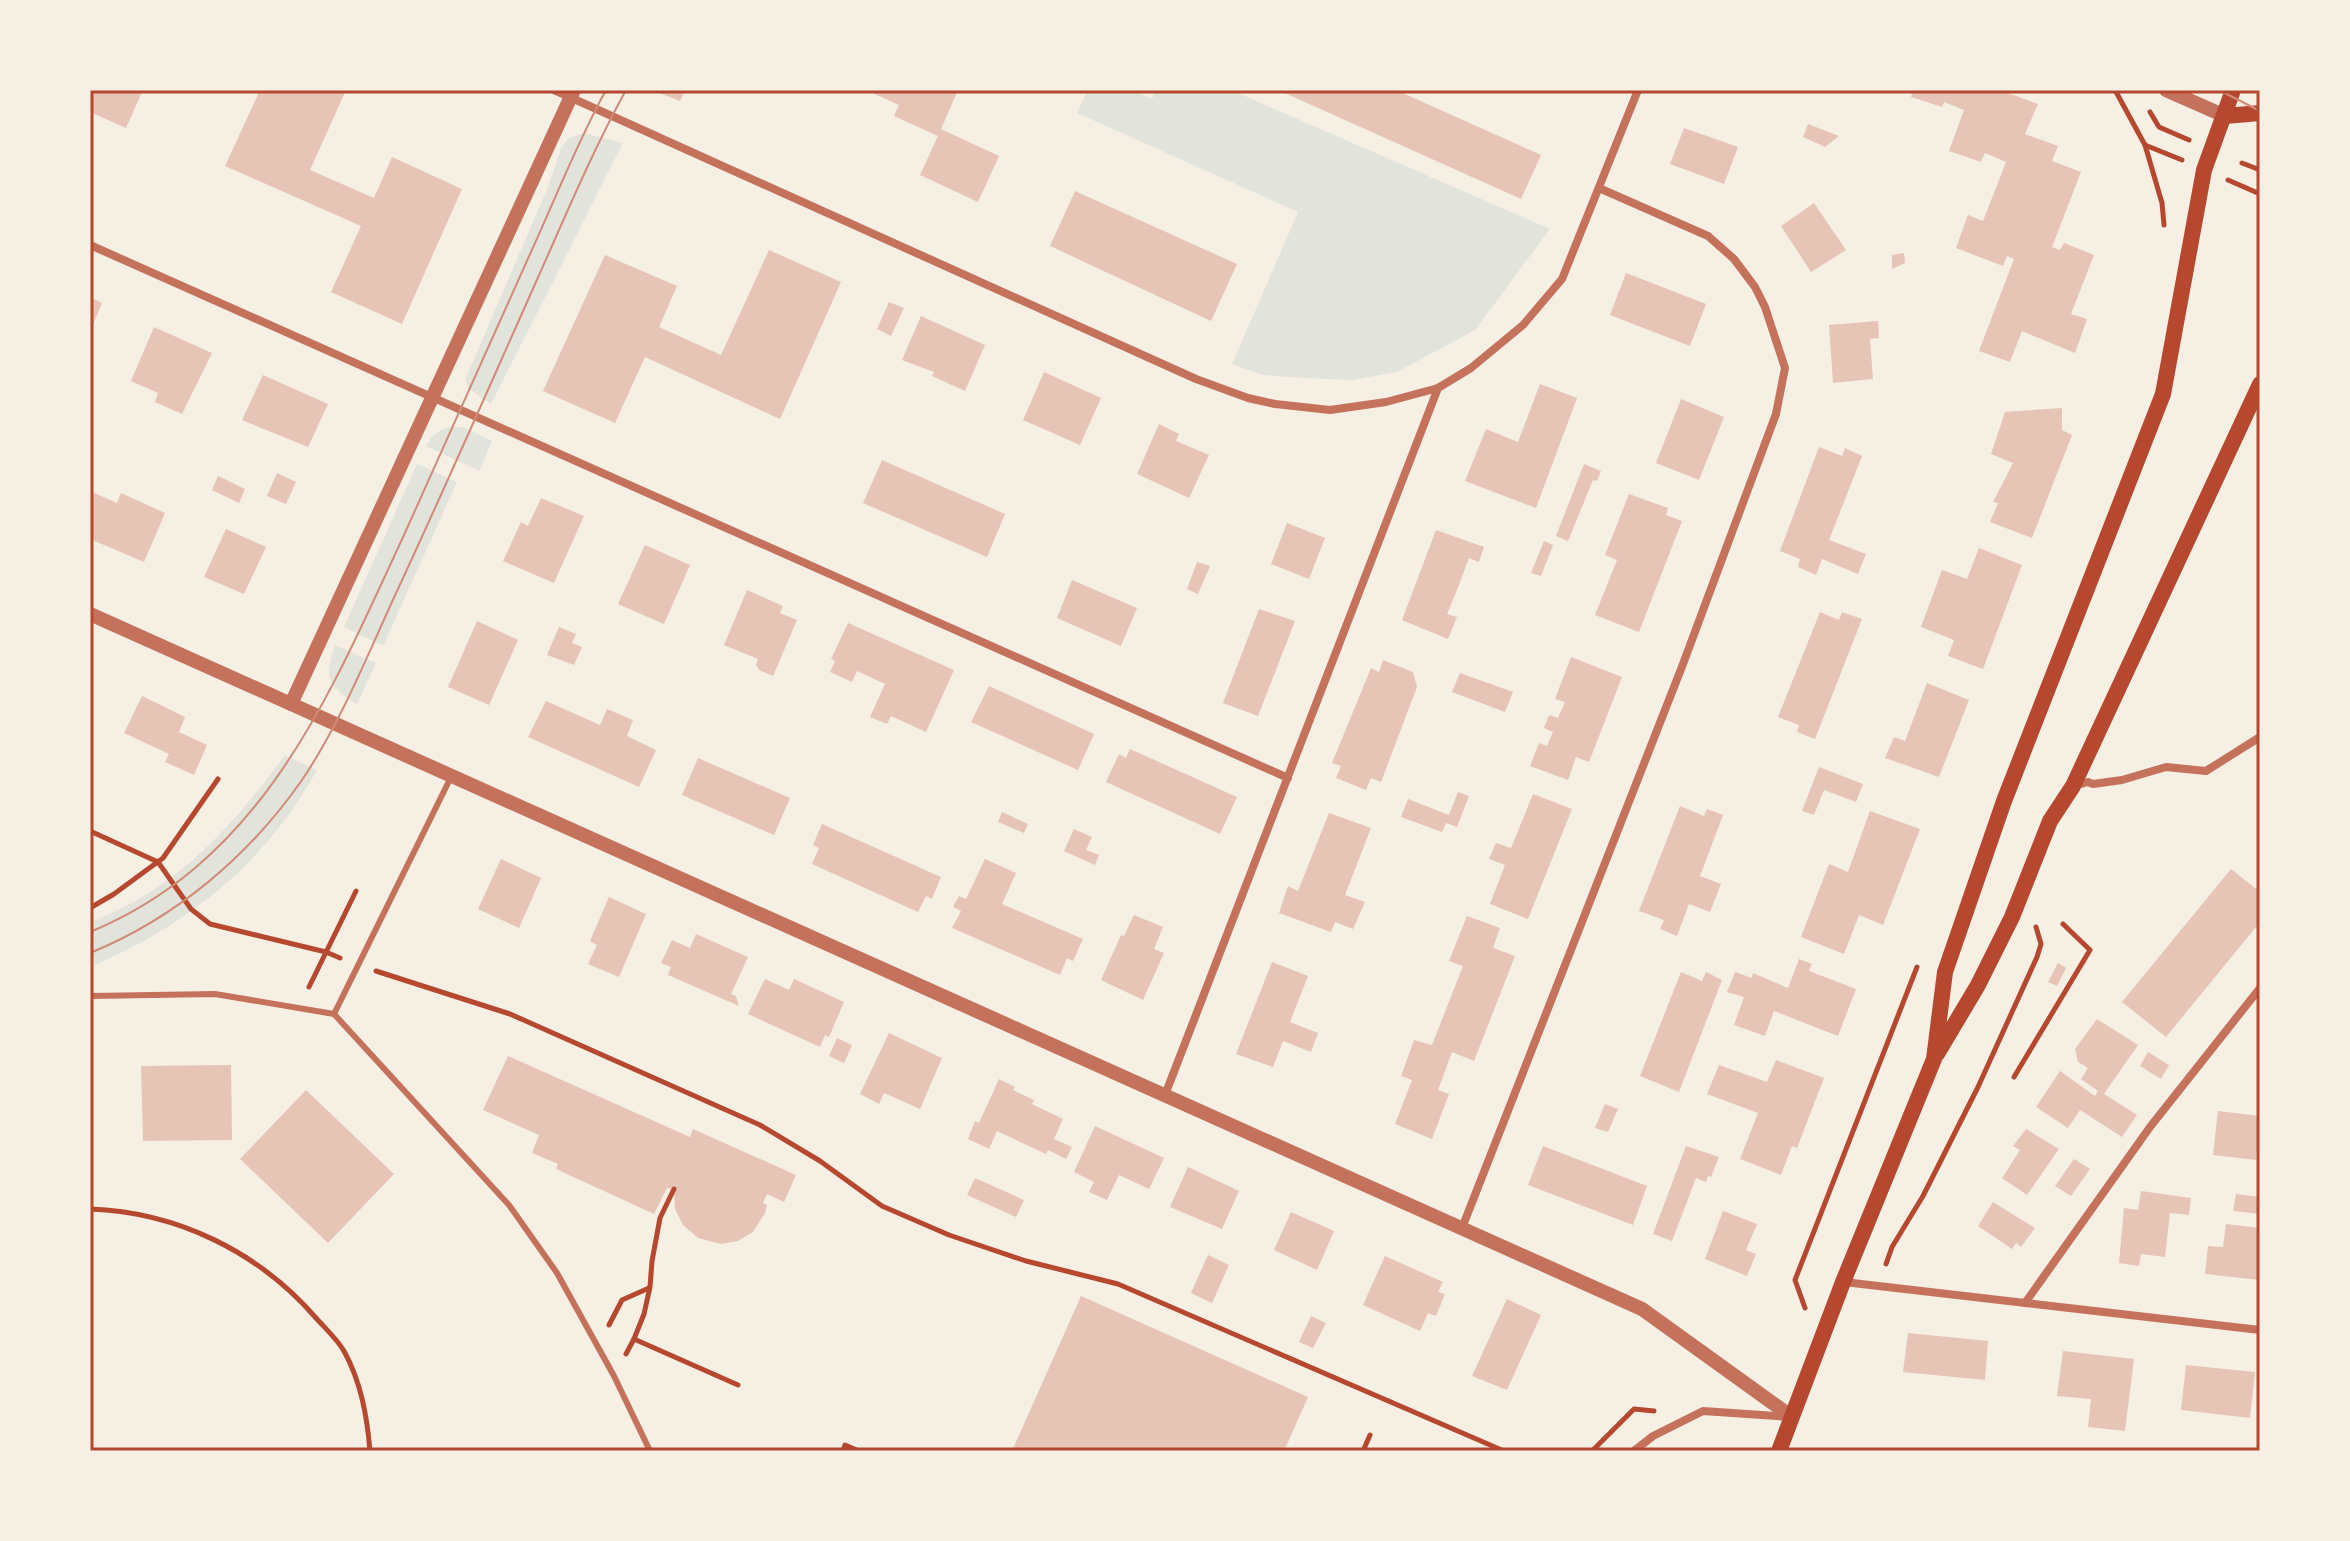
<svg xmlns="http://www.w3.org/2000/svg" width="2350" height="1541" font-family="Figtree,sans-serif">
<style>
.green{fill:#e2e4dc}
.building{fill:#e6c5b7}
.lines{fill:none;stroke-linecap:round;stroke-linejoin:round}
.path{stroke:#b5482f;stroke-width:5}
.service{stroke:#c5725c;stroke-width:6}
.minor{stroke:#c5725c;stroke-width:8}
.tertiary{stroke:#c5725c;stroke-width:14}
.secondary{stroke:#b5482f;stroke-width:16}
.tram{stroke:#cf8b77;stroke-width:2}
.neatline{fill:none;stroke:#b5482f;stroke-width:3}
</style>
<rect width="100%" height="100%" fill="#f6efe4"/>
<g class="green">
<path d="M1088,90H1133L1152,99L1156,90H1231L1550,229L1475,330L1397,372L1352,380L1288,377L1263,375L1232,364L1298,212L1077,113Z"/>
<path d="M584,133L623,143L491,404L469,389L465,380L548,187L561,148L569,138Z"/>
<path d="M453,426L465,428L492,441L479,471L426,446C432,435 440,428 453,426Z"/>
<path d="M417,464L457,482L383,646L344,627Z"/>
<path d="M335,645L376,663L357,704C327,687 324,677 335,645Z"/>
<path d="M285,755L317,770C265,864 188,925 90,967V923C108,914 128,906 145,895C203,860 246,808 285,755Z"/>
</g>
<g class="building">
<path d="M90,90H143L126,128L90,112Z"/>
<path d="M260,90H346L310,170L374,198L392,157L462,189L402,324L331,292L361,226L225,166Z"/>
<path d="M652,90H685L680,101Z"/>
<path d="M866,90H958L941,129L999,156L978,202L920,175L938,136L894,116L899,105Z"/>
<path d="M1278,90H1396L1541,155L1521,199Z"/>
<path d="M1913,90H2009L2008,93L2038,104L2025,134L2058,146L2052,161L2081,172L2052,247L2060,250L2064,243L2094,255L2071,314L2087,319L2075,353L2022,331L2010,362L1979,351L2014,259L2007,256L2003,266L1956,248L1968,215L1983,221L2006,162L1985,153L1981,162L1949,151L1964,110L1944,102L1942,107L1911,97Z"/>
<path d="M1808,124L1839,136L1825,147L1803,137Z"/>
<path d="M1684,128L1738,147L1724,184L1670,164Z"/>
<path d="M1075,191L1237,264L1211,321L1050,246Z"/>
<path d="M1814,203L1846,250L1811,272L1781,226Z"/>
<path d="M769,250L841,282L780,419L645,357L615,423L543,391L605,255L677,286L659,327L721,355Z"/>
<path d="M1904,253L1905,263L1892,269V255Z"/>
<path d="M1626,273L1706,304L1690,346L1610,315Z"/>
<path d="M90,297L102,303L90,332Z"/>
<path d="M889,302L904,308L891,336L877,329Z"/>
<path d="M921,316L985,345L965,391L932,376L934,372L902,360Z"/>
<path d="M1878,321L1879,338L1870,339L1873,379L1833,383L1829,325Z"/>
<path d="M154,327L212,353L182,414L155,402L158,393L131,381Z"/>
<path d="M1044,372L1101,398L1080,445L1023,420Z"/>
<path d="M263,375L328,404L308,447L242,420Z"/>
<path d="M1540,384L1577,398L1536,508L1465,481L1486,429L1518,442Z"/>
<path d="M1681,399L1724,417L1699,480L1656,463Z"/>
<path d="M2062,408V430L2072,435L2032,538L1990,522L1998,503L1993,502L2013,463L1991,454L2005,412Z"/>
<path d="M1159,424L1179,434L1176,441L1209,455L1189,498L1137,474Z"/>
<path d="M1819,447L1842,456L1845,448L1862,456L1829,540L1866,554L1858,574L1822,559L1816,575L1798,567L1800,559L1780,551Z"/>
<path d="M882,460L1005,514L987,557L863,503Z"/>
<path d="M1584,464L1601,471L1597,481L1593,480L1568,541L1556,536Z"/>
<path d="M277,473L296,482L286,504L267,496Z"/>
<path d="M218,476L245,489L239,503L212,490Z"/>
<path d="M90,491L117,503L121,493L165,513L144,562L90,539Z"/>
<path d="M1629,494L1668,508L1666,515L1682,521L1639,632L1595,615L1617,560L1605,555Z"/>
<path d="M541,498L584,516L554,583L503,561L521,522L528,526Z"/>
<path d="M1287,523L1325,538L1309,579L1271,564Z"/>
<path d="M226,529L266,547L244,594L204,577Z"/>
<path d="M1436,530L1484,547L1479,562L1469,558L1457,590L1447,614L1457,617L1448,639L1402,620Z"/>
<path d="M1544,541L1553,545L1541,576L1531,573Z"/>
<path d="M645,545L690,565L664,624L618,604Z"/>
<path d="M1979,548L2022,565L1983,669L1948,656L1954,640L1921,627L1942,570L1967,579Z"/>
<path d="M1197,562L1210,566L1198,594L1187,589Z"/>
<path d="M1072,580L1137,608L1121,646L1057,618Z"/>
<path d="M747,590L783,606L780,613L797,620L773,676L759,670L756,665L758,659L724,645Z"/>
<path d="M1259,609L1295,621L1258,716L1223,703Z"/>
<path d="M1820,612L1839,620L1842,612L1862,619L1815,739L1797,732L1799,725L1778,717Z"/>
<path d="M477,621L518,640L489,705L448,687Z"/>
<path d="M848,623L954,670L926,732L891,716L887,724L870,717L885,684L857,671L852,682L830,672L835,661L831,659Z"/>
<path d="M559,627L576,634L572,643L582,647L574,665L547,655Z"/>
<path d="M1571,657L1622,677L1589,762L1576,757L1568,780L1530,766L1539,743L1547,746L1553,732L1544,728L1549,715L1558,718L1565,702L1555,699Z"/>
<path d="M1383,660L1413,672L1417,687L1381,782L1371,778L1366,790L1336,778L1341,766L1332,763L1371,668L1379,672Z"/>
<path d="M1460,673L1513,692L1505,712L1452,692Z"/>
<path d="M1927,683L1969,700L1939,777L1885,758L1894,737L1905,741Z"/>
<path d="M989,686L1094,734L1078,770L971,722Z"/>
<path d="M142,696L185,717L179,732L207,745L194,775L165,762L169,754L124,733Z"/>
<path d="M546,701L600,725L607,709L633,720L627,736L656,750L639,787L528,737Z"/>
<path d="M1130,749L1237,797L1220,834L1106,782L1119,754L1126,758Z"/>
<path d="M698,758L790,798L774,835L682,795Z"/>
<path d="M1819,767L1863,784L1856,802L1824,790L1814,815L1802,811Z"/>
<path d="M1458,792L1469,796L1457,827L1446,823L1442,832L1401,817L1408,799L1449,815Z"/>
<path d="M1533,794L1572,809L1528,919L1490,904L1505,865L1489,859L1496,843L1511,848Z"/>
<path d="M1680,806L1704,816L1707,809L1723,815L1700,876L1721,884L1710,912L1689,904L1677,936L1660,929L1664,920L1639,911Z"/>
<path d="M1870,811L1920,829L1883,925L1859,915L1844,954L1801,937L1829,864L1848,872Z"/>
<path d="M1002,812L1028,824L1024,833L998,822Z"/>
<path d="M1329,813L1371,828L1345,895L1365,902L1353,929L1335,922L1331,932L1279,913L1288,886L1298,891Z"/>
<path d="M822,824L941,877L932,899L926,896L918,912L812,864L819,848L813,845Z"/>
<path d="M1074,829L1092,837L1086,850L1099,855L1095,865L1064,851Z"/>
<path d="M501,859L541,878L519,928L478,909Z"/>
<path d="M985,859L1016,873L1002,904L1083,939L1073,961L1067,958L1060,975L952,928L961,911L953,907L959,896L966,899Z"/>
<path d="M2231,869L2260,892V922L2166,1037L2122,1002Z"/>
<path d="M609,897L646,914L619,977L588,964L597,945L590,941Z"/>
<path d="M1134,915L1163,927L1154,949L1164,953L1143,1000L1101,980L1121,935L1124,936Z"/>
<path d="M1467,916L1500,928L1493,948L1515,956L1474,1061L1452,1052L1438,1090L1449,1094L1432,1139L1395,1124L1412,1080L1401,1076L1414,1040L1432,1045L1463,966L1449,961Z"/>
<path d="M696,934L748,957L731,994L736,996L739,1006L668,975L671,967L661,963L672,940L690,948Z"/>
<path d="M1799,959L1812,964L1809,971L1856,989L1838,1036L1774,1011L1765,1036L1734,1025L1744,997L1727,992L1735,972L1752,978L1753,973L1788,988Z"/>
<path d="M1272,962L1308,976L1290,1022L1318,1033L1311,1052L1283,1041L1273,1067L1236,1054Z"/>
<path d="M2058,963L2066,968L2057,986L2048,982Z"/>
<path d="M1681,972L1702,981L1706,972L1722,980L1679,1092L1640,1076Z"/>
<path d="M765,979L789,990L794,979L844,1002L829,1037L825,1035L820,1047L748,1014Z"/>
<path d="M2097,1019L2138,1045L2104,1094L2137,1115L2122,1137L2080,1110L2068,1128L2036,1107L2060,1071L2095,1096L2098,1091L2081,1079L2088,1068L2078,1062L2075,1049Z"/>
<path d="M889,1033L942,1058L920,1109L884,1093L879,1104L860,1094Z"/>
<path d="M837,1038L852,1045L844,1063L829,1056Z"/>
<path d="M2148,1052L2169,1065L2161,1079L2140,1066Z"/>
<path d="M508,1056L690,1137L693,1129L796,1175L784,1202L767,1194L763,1203L767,1205L765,1213L753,1232L738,1241L721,1244L698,1238L683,1225L675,1209L674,1189L667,1188L654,1214L556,1169L558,1164L532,1153L539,1135L483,1110Z"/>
<path d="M1776,1060L1824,1078L1797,1148L1792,1146L1781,1175L1740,1159L1758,1113L1707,1094L1719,1065L1767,1082Z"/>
<path d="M231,1065L232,1140L143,1141L141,1066Z"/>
<path d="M999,1079L1015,1087L1013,1090L1034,1100L1032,1104L1063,1119L1054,1139L1072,1147L1066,1159L1048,1150L1046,1154L997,1131L989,1149L968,1139L975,1121L979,1123Z"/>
<path d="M306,1090L394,1174L328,1243L240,1159Z"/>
<path d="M1605,1104L1618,1109L1608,1132L1595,1128Z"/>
<path d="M2218,1111L2260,1116L2256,1160L2213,1155Z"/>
<path d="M1095,1126L1164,1158L1149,1189L1119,1175L1107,1200L1089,1192L1094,1182L1074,1172Z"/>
<path d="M2026,1129L2059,1149L2027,1195L2002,1178L2020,1150L2013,1146Z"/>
<path d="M1543,1146L1647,1186L1633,1225L1528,1185Z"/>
<path d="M1686,1146L1719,1157L1711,1177L1708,1176L1706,1182L1696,1178L1672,1241L1653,1234Z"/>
<path d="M2074,1159L2090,1169L2071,1196L2055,1186Z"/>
<path d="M1188,1167L1239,1191L1222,1229L1170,1207Z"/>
<path d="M975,1178L1024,1200L1016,1217L967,1195Z"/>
<path d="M2141,1191L2191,1198L2189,1215L2170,1213L2165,1257L2141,1254L2139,1266L2119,1263L2124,1208L2138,1210Z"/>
<path d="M2236,1194L2260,1197V1214L2233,1211Z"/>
<path d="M1993,1202L2035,1228L2021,1247L2016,1243L2012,1249L1978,1226Z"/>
<path d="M1723,1211L1757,1224L1746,1250L1756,1254L1747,1276L1705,1259Z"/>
<path d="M1291,1212L1334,1231L1317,1270L1274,1250Z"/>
<path d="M2226,1224L2260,1228V1280L2205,1274L2208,1246L2223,1247Z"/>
<path d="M1208,1255L1229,1265L1212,1303L1191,1293Z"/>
<path d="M1385,1256L1443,1282L1438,1292L1445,1294L1436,1316L1428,1313L1420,1331L1363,1305Z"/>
<path d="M1081,1296L1308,1397L1284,1451H1012Z"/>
<path d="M1507,1299L1541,1315L1507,1390L1472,1376Z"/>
<path d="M1311,1316L1326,1323L1313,1348L1299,1342Z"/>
<path d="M1908,1333L1988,1341L1985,1380L1903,1372Z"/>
<path d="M2063,1351L2134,1359L2125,1431L2088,1427L2091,1399L2057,1396Z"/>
<path d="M2186,1365L2255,1372L2250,1418L2181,1410Z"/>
</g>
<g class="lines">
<g class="path">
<path d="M2115,90L2145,145L2182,160"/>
<path d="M2150,112L2159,127L2189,140"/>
<path d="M2145,145L2162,203L2164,225"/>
<path d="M2242,163L2260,170"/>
<path d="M2228,180L2260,194"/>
<path d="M90,831L158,862L191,909L210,924L326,952L340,958"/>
<path d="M90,908L114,894L163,858L218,779"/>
<path d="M376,971L510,1014L760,1125L820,1161L882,1206L949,1235L1026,1261L1118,1284L1504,1451"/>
<path d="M309,987L356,891"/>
<path d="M2014,1077L2090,950L2063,924"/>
<path d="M90,1209C177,1212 259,1252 316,1318C325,1328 337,1339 344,1351C361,1382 367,1416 370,1451"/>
<path d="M1886,1264L1892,1247L1923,1196L1978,1087L2037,957L2041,944L2036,927"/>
<path d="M1805,1308L1795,1280L1917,967"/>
<path d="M609,1325L622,1300L649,1288"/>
<path d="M634,1339L644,1314L650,1287L652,1261L660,1218L674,1189"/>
<path d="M626,1354L634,1339L738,1385"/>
<path d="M843,1451L845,1445L859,1451"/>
<path d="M1363,1451L1370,1435"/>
<path d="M1592,1451L1634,1409L1654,1411"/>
</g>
<g class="service">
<path d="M90,996L215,994L334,1014L509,1205L557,1273L614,1376L650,1451"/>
<path d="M334,1014L451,777"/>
</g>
<g class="minor">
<path d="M554,90L1196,379L1248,398L1275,404L1330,410L1386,402L1438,388L1471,368L1523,325L1562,279L1638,90"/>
<path d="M90,245L1288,778"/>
<path d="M2074,786L2088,782L2093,784L2122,780L2166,767L2206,771L2260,737"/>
<path d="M1165,1095L1438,388"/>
<path d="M1462,1228L1683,664L1776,414L1785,368L1765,307L1755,287L1734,259L1708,236L1599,188"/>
<path d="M1844,1282L2260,1330"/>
<path d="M2025,1303L2150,1127L2260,988"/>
<path d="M1634,1451L1653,1436L1703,1411L1790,1417"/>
</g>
<g class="tertiary">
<path d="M2166,90L2225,116"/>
<path d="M90,614L1642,1309L1792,1417"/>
<path d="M291,704L574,90"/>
</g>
<g class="secondary">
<path d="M2225,116L2260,113"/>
<path d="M1937,1054L1978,985L2012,917L2050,821L2073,786L2260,384"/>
<path d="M1779,1451L1843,1282L1934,1059L1945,972L2004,801L2163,394L2204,170L2233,90"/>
</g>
<g class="tram">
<path d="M2219,90L2260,111"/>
<path d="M90,932C264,860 330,694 404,535C448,439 491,341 535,243C558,192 579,139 606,90"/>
<path d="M90,953C176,918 249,856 302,780C341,722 368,654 397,591C445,488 490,385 536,282C565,217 592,152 626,90"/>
</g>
</g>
<rect width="2350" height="1541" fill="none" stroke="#f6efe4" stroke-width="184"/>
<rect x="92" y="92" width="2166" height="1357" class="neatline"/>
</svg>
